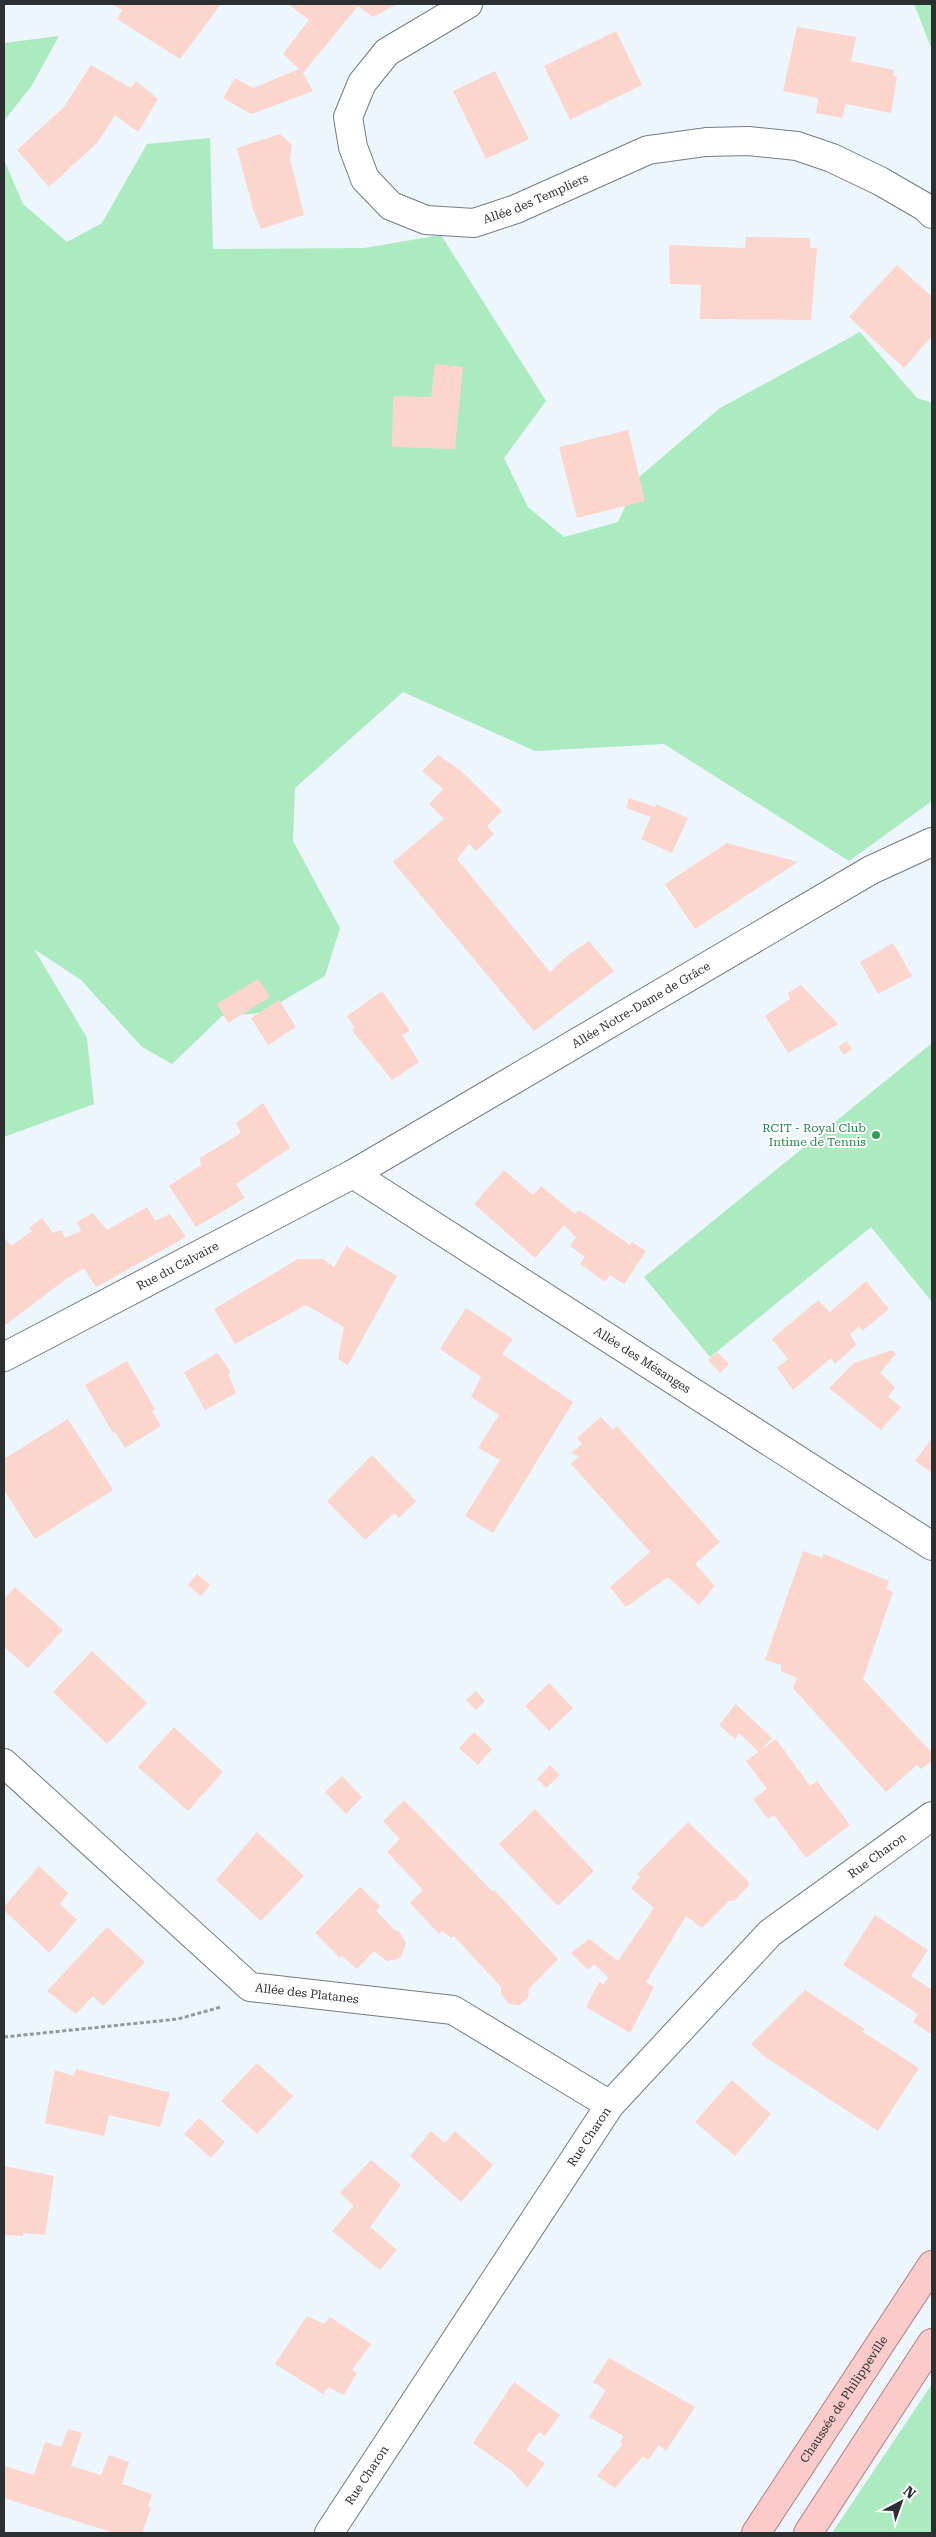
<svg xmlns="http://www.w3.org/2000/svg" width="936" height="2537" font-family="'Roboto Serif',serif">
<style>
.green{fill:#aceac0}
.building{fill:#fcd5cc}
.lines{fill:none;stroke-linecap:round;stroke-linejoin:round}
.minor-casing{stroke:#747b82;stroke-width:30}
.primary-casing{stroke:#b07f7e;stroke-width:30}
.path{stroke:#92989d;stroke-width:3;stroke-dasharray:4 2.5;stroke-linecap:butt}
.minor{stroke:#fff;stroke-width:28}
.primary{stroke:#facbca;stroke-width:28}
.leisure-dot{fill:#2e9e5b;stroke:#fff;stroke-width:2}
.labels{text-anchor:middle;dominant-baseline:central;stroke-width:4;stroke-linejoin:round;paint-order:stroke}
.street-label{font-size:12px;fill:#2d3033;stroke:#fff}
.leisure-label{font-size:12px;fill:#27864d;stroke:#fff;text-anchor:end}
</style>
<rect width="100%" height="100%" fill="#eef6fd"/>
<g class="green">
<path d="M914,4H932V50Z"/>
<path d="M59,36L32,85L4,121V43Z"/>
<path d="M210,138L213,249L364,248L441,235L546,401L504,458L528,507L564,537L618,522L638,478L720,408L860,332L917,398L932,403V801L849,861L664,744L535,751L403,692L295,788L293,841L340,928L325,976L262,1013L222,1016L172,1064L142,1047L81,980L34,949L87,1038L94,1104L4,1137V160L23,204L67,242L102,223L147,144Z"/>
<path d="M932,1043V1302L871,1227L710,1357L644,1277Z"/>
<path d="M932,2384V2533H832Z"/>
</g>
<g class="building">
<path d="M112,4H221L180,59L117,19L122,10Z"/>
<path d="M288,4H397L373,17L358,6L303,73L313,91L251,114L223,98L235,78L253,88L299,69L283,54L309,20Z"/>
<path d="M797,27L856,37L851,61L894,70L893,76L897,77L891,113L846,104L842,118L816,113L818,98L783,91Z"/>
<path d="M616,31L642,85L570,120L544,66Z"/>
<path d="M91,65L131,88L136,81L158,99L138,132L115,115L98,142L49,187L17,150L64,107Z"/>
<path d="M495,71L529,139L486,159L453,91Z"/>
<path d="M280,134L292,145L290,159L304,215L261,229L253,209L237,148Z"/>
<path d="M746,237L810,238V248H817L811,320L700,319L701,285L670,284L669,245L745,248Z"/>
<path d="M897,265L932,297V336L904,368L849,317Z"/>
<path d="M435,364L463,367L455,449L392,447L393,396L431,397Z"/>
<path d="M628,430L645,501L577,518L559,447Z"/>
<path d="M438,755L460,770L502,811L487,826L494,834L476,851L469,844L457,859L550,972L567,956L589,941L614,971L534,1031L393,862L444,819L429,804L443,789L422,771Z"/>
<path d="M629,798L655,807L656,804L688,818L672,853L641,839L651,817L626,808Z"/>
<path d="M727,843L798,862L695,929L665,884Z"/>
<path d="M893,943L912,976L878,994L860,962Z"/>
<path d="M258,979L270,997L228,1023L217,1004Z"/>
<path d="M801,985L838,1024L788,1053L765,1016L790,999L788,993Z"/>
<path d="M382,991L410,1031L402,1035L419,1062L392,1080L352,1030L355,1028L347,1016Z"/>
<path d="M279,1000L296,1027L268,1045L251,1018Z"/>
<path d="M846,1041L852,1049L844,1055L838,1047Z"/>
<path d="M263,1103L290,1148L236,1184L245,1198L196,1227L169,1186L201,1165L200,1158L241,1133L236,1123Z"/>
<path d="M504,1170L533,1195L541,1186L575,1214L579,1210L630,1245L632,1242L646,1251L624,1284L610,1275L605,1282L580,1264L585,1257L570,1246L576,1237L564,1225L535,1258L474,1204Z"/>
<path d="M147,1207L155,1221L170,1214L186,1237L96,1287L84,1268L66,1279L4,1326V1237L11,1246L32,1231L29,1228L42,1218L53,1233L61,1230L65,1238L81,1231L77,1222L93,1213L107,1230Z"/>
<path d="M346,1246L397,1276L348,1365L338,1359L344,1327L306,1305L235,1344L214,1309L298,1259H323L334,1267Z"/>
<path d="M866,1281L889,1309L862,1331L859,1326L850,1334L856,1345L835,1364L831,1358L793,1390L777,1368L788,1359L772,1339L818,1300L830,1312Z"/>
<path d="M466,1308L513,1339L502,1354L573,1402L493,1533L465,1516L500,1460L478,1448L499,1415L471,1397L481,1377L440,1349Z"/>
<path d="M892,1350L896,1354L880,1373L895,1387L888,1397L901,1407L881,1430L829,1388L854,1363Z"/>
<path d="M717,1352L729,1364L720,1373L708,1360Z"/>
<path d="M218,1353L231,1373L228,1374L236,1393L205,1410L184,1372Z"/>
<path d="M127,1361L155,1409L152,1411L161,1426L125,1448L115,1432L113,1433L85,1385Z"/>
<path d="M601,1417L613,1430L617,1426L720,1542L695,1564L715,1586L699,1605L668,1577L626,1607L610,1587L650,1552L571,1464L579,1456L571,1453L582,1444L577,1438Z"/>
<path d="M68,1419L113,1490L35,1539L4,1490V1459Z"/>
<path d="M932,1438V1473L915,1461Z"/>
<path d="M372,1455L416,1501L399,1518L394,1513L365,1540L327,1501Z"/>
<path d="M803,1551L822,1558L824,1554L889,1581L886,1589L893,1592L863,1679L932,1753V1761L921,1769L917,1765L886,1792L793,1688L797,1678L781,1671V1665L765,1660Z"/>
<path d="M197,1574L210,1585L201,1596L188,1585Z"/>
<path d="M15,1587L63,1630L28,1668L4,1647V1599Z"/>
<path d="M92,1651L147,1703L107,1744L53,1692Z"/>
<path d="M549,1683L573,1708L549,1731L525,1706Z"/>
<path d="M476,1691L485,1701L476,1710L466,1700Z"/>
<path d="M736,1704L772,1738L759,1752L739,1733L735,1739L719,1725Z"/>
<path d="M174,1727L223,1772L188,1811L138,1767Z"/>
<path d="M474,1732L492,1749L478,1765L459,1748Z"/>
<path d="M776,1739L810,1786L817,1781L850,1825L806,1858L774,1815L768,1819L753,1799L767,1789L746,1761Z"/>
<path d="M550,1765L560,1775L546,1788L537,1779Z"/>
<path d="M342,1776L362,1797L346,1814L325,1792Z"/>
<path d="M404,1800L492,1891L494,1890L558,1959L529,1989L528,1998L520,2005L509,2004L501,1994V1987L454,1936L452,1938L442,1931L439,1934L410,1903L423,1890L387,1852L400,1839L383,1821Z"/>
<path d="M535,1809L594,1871L558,1906L499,1844Z"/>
<path d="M688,1822L748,1881L749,1885L735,1900L729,1901L702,1928L686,1916L646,1982L654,1987L630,2033L586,2007L599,1982L604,1985L608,1977L594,1964L588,1970L571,1953L589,1939L618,1961L654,1908L631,1888L640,1877L637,1874Z"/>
<path d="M257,1832L304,1876L261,1921L216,1880Z"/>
<path d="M39,1866L68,1893L60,1904L77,1920L49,1953L4,1910V1907Z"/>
<path d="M360,1887L380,1906L376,1911L395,1930L399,1931L406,1943L401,1957L395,1960L387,1961L374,1951L357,1969L342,1956L340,1958L315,1933Z"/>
<path d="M875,1915L928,1950L911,1976L932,1990V2035L913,2022L918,2014L843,1965Z"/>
<path d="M107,1927L145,1962L103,2006L93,1996L76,2014L47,1991Z"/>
<path d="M805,1990L865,2029L863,2032L919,2068L878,2131L765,2057L751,2044Z"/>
<path d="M257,2063L293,2096L257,2134L221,2101Z"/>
<path d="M76,2069L170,2093L160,2127L109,2115L104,2136L45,2123L55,2070L74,2076Z"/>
<path d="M732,2080L771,2114L735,2156L695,2122Z"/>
<path d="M199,2118L225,2142L211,2158L184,2134Z"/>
<path d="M431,2131L445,2143L455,2131L493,2165L461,2202L410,2156Z"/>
<path d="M371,2160L401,2185L370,2227L397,2250L380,2270L332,2231L354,2206L340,2193Z"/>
<path d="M4,2166L54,2176L45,2235L23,2233V2236L4,2235Z"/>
<path d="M307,2316L324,2324L330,2317L371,2344L352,2370L357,2373L344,2395L328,2387L323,2394L275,2364Z"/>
<path d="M609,2358L695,2407L666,2451L659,2445L648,2460L643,2456L615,2488L597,2476L623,2444L620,2442L624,2436L589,2417L606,2390L593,2382Z"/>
<path d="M514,2382L560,2415L545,2436L539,2432L526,2450L545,2463L527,2488L512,2471L473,2443Z"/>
<path d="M68,2429L82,2433L71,2466L101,2475L109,2455L129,2462L122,2484L152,2494L148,2506L151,2508L142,2533H114L4,2498V2466L34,2475L45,2442L61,2447Z"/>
</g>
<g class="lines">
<defs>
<g id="minor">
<path id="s1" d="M468,4L387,52L362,83L348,117L353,147L365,179L391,206L426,220L474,223L516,209L648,150L706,142L748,141L797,146L832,158L880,181L925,207L932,214"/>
<path id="s2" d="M353,1174L932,1546"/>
<path id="s3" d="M4,1357L353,1174L871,870L932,842"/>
<path id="s4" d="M4,1763L250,1987L453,2010L610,2105"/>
<path id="s5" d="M329,2533L610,2105L770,1933L932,1816"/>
</g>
<g id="primary">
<path id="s6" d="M756,2533L932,2265"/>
<path d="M808,2533L932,2343"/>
</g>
</defs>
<use href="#minor" class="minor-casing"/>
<use href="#primary" class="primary-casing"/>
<path class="path" d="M4,2037L178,2019L221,2007"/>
<use href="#minor" class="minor"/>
<use href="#primary" class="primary"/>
</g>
<circle class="leisure-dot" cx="876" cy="1135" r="5"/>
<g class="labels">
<g class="street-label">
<text stroke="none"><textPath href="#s1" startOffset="425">Allée des Templiers</textPath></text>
<text stroke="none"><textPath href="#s3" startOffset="728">Allée Notre-Dame de Grâce</textPath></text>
<text stroke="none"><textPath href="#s3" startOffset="196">Rue du Calvaire</textPath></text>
<text stroke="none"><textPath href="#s2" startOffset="344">Allée des Mésanges</textPath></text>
<text stroke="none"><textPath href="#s5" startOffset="879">Rue Charon</textPath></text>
<text stroke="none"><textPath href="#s4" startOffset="390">Allée des Platanes</textPath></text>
<text stroke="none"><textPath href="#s5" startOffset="474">Rue Charon</textPath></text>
<text stroke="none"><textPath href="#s6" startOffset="160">Chaussée de Philippeville</textPath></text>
<text stroke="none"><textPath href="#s5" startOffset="69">Rue Charon</textPath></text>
</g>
<g class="leisure-label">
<text x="866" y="1128">RCIT - Royal Club<tspan x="866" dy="14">Intime de Tennis</tspan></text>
</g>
</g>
<rect width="936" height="2537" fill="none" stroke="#2d3033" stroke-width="10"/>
<g transform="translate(901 2502) rotate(41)" stroke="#ffffff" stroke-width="4" paint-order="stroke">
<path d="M0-4L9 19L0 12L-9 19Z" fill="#2d3033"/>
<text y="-8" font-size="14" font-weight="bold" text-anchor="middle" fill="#2d3033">N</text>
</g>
</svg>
